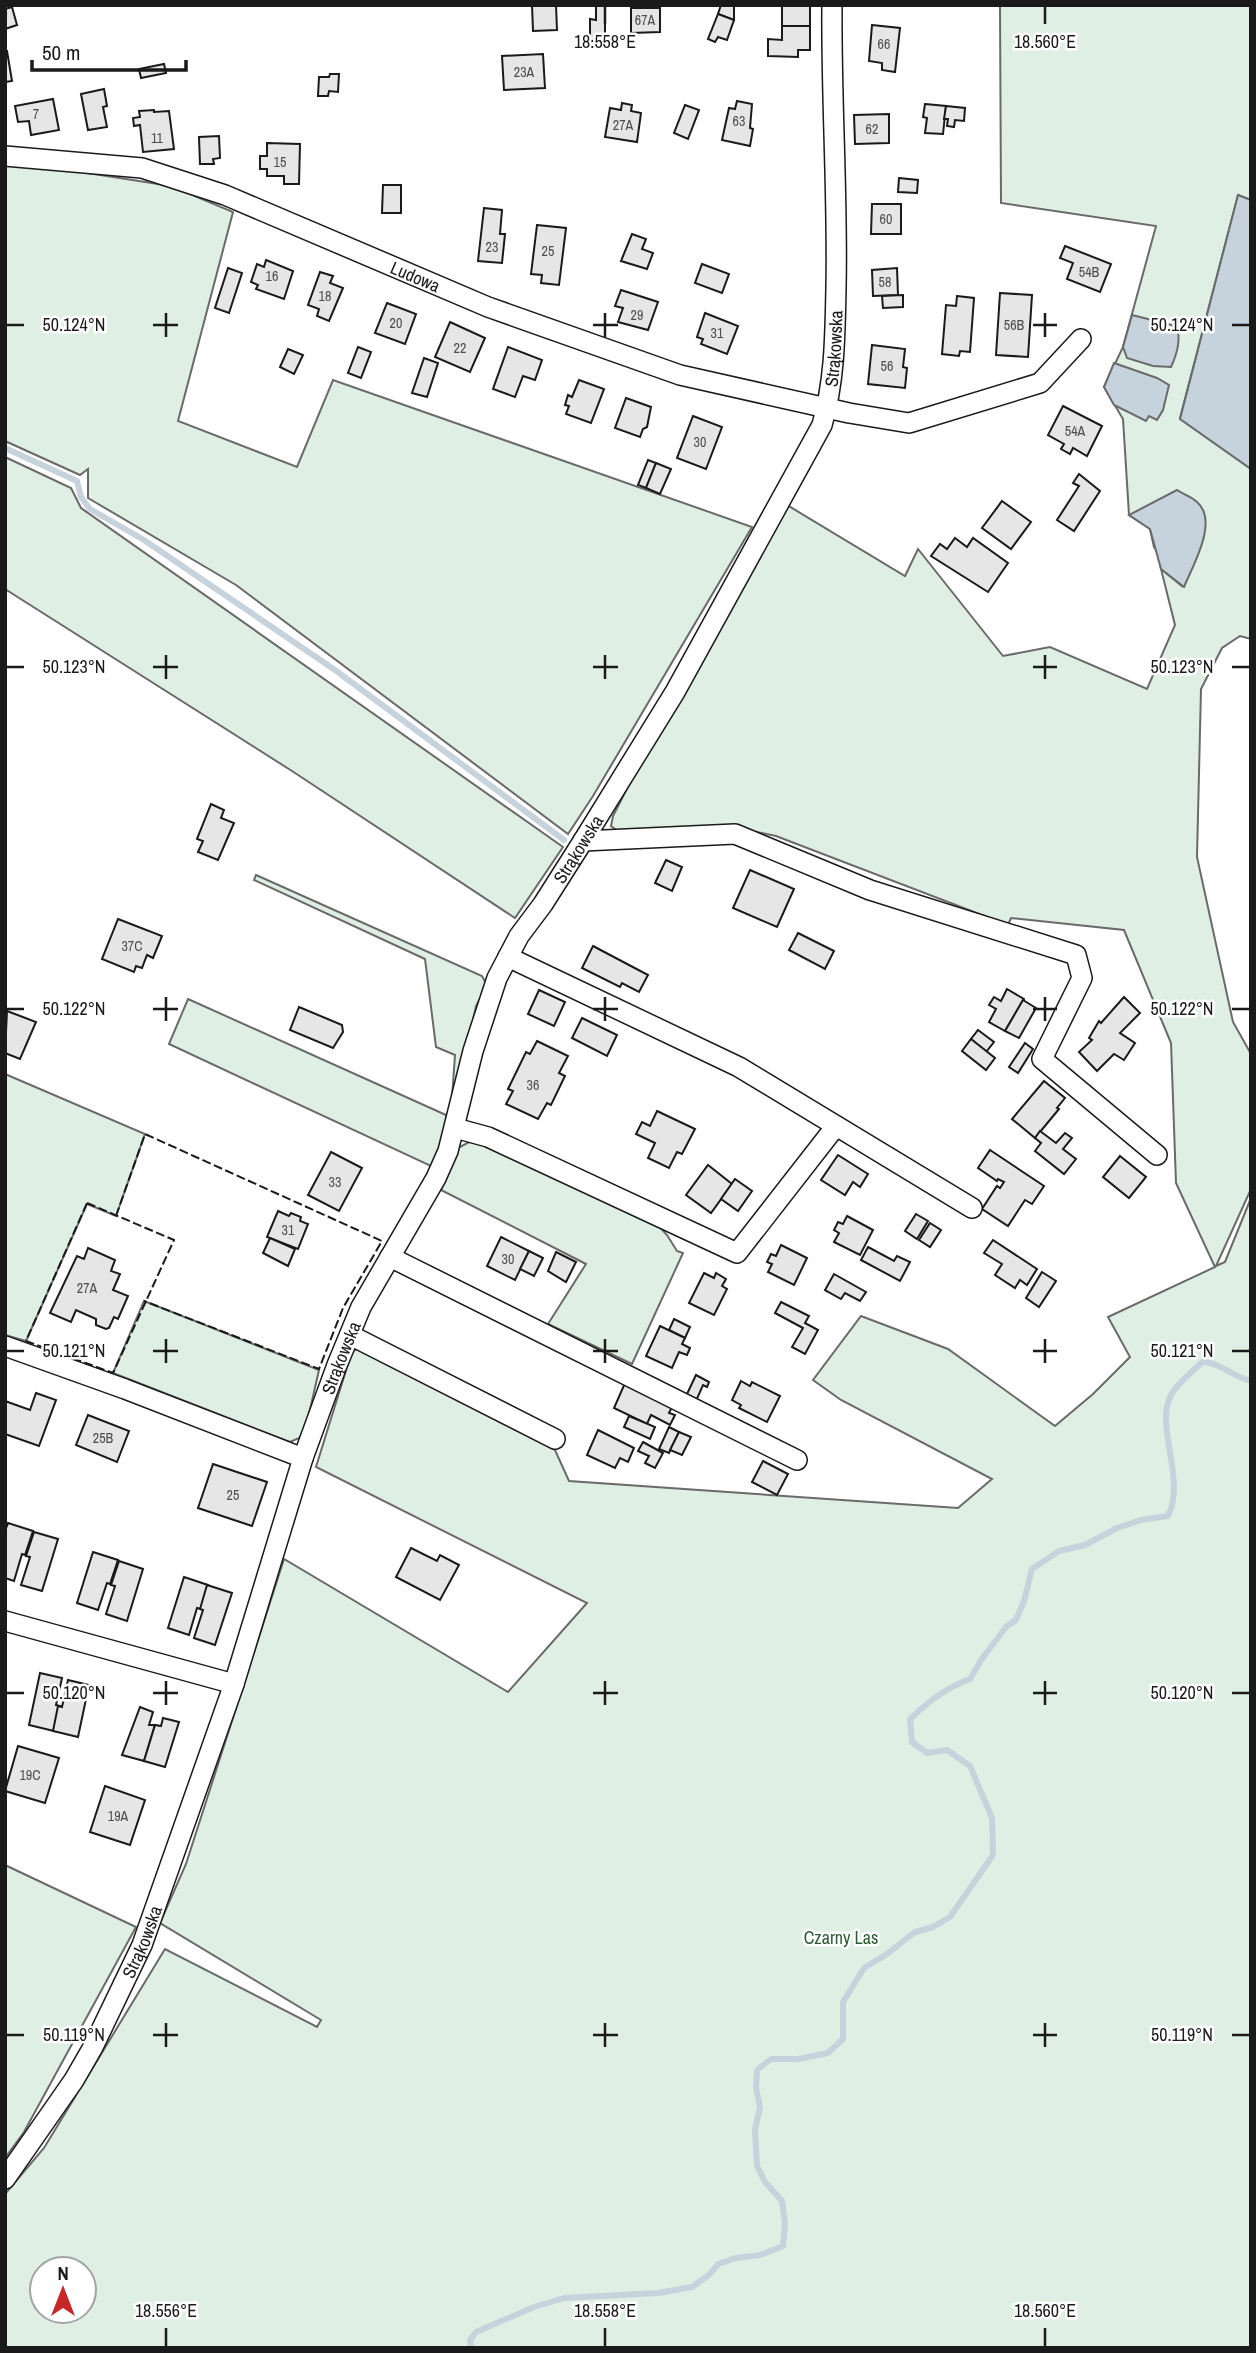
<svg xmlns="http://www.w3.org/2000/svg" width="1256" height="2353" font-family="'Archivo Narrow',sans-serif">
<style>
.green{fill:#e0efe3;stroke:#6a6a6a;stroke-width:2;fill-rule:evenodd}
.water{fill:#c6d2dc;stroke:#6a6a6a;stroke-width:2}
.lines{fill:none;stroke-linecap:round;stroke-linejoin:round}
.stream{stroke:#c6d2dc;stroke-width:6}
.building{fill:#e6e6e6;stroke:#1a1a1a;stroke-width:2}
.minor-casing{stroke:#1a1a1a;stroke-width:22}
.minor{stroke:#fff;stroke-width:19}
.fence{stroke:#1a1a1a;stroke-width:2;stroke-dasharray:9 3.5;stroke-linecap:butt}
.ticks{fill:none;stroke:#1a1a1a;stroke-width:2.5}
.labels{text-anchor:middle;dominant-baseline:central;stroke-width:5;stroke-linejoin:round;paint-order:stroke}
.number-label{font-size:14px;fill:#4d4d4d}
.street-label{font-size:18px;fill:#1a1a1a;stroke:#fff}
.park-label{font-size:18px;fill:#2b5a34;stroke:#fff}
.ticks-label{font-size:18px;text-anchor:middle;fill:#1a1a1a;stroke:#fff;stroke-width:5;stroke-linejoin:round;paint-order:stroke}
</style>
<rect width="100%" height="100%" fill="#fff"/>
<g class="green">
<path d="M1000,5H1251V200L1238,195L1180,418L1251,469V639L1240,636L1222,648L1201,689L1197,857L1233,1022L1251,1054V1189L1216,1266L1225,1262L1251,1198V2348H5V2194L44,2148L165,1949L317,2027L321,2020L160,1923L186,1864L284,1559L508,1692L587,1603L316,1467L352,1351L360,1348L555,1450L569,1481L958,1508L992,1479L841,1400L813,1380L861,1316L948,1349L1055,1426L1093,1394L1130,1357L1108,1317L1215,1267L1176,1183L1171,1043L1124,930L1011,918L1008,925L776,836L724,825L619,832L611,826L613,816L633,777L787,505L905,576L918,549L1003,656L1050,647L1147,689L1175,625L1161,569L1183,587L1154,547L1150,529L1129,515L1123,419L1104,387L1123,347L1156,226L1001,203ZM42,2269H84V2311H42Z"/>
<path d="M5,164L68,170L171,186L233,212L178,421L297,467L333,380L752,527L593,796L568,834L236,585L88,498V469L80,475L5,441Z"/>
<path d="M5,457L71,488L81,508L563,847L515,918L292,771L5,589Z"/>
<path d="M256,875L482,976L487,985L476,1006L458,1090L452,1098L455,1055L436,1047L425,959L254,880Z"/>
<path d="M188,999L446,1115L447,1127L433,1167L169,1044Z"/>
<path d="M5,1074L145,1134L116,1216L87,1204L26,1341L5,1335Z"/>
<path d="M471,1141L487,1143L657,1224L667,1235L677,1251L683,1253L632,1364L548,1324L586,1264L441,1190L458,1148Z"/>
<path d="M144,1301L319,1370L304,1436L290,1442L113,1373Z"/>
<path d="M5,1865L136,1927L24,2132L5,2158Z"/>
</g>
<g class="water">
<path d="M1238,195L1251,200V469L1180,419Z"/>
<path d="M1132,315L1176,326C1182,339 1177,354 1171,367L1153,366L1127,358L1123,347Z"/>
<path d="M1114,363L1157,378L1169,385L1163,410L1157,420L1149,416L1146,421L1114,405L1104,387Z"/>
<path d="M1177,490C1183,494 1192,497 1197,502C1219,521 1193,565 1184,587L1161,569L1150,529L1129,515Z"/>
</g>
<g class="lines">
<g class="stream">
<path d="M5,448L77,481L81,497L90,509L144,540L335,670L564,840"/>
<path d="M471,2348L470,2340L476,2332L534,2307L564,2298L658,2293L692,2287L710,2274L718,2264L736,2258L760,2255L783,2246L785,2223L782,2201L765,2182L757,2166L755,2130L760,2107L756,2088L757,2070L771,2059H798L828,2053L843,2039V2002L864,1968L887,1954L915,1932L933,1927L950,1917L993,1855L992,1818L970,1766L947,1750L927,1753L912,1742L910,1719C929,1701 946,1688 970,1679L981,1660L1006,1627L1016,1620L1024,1601L1032,1569L1059,1551L1085,1545L1117,1528L1141,1520L1168,1516C1187,1478 1153,1425 1172,1393C1179,1382 1193,1371 1202,1362C1219,1362 1234,1377 1251,1381"/>
</g>
</g>
<g class="building">
<path d="M532,5H556L557,30L533,31Z"/>
<path d="M596,5H605V41H590V19L596,20Z"/>
<path d="M721,5H734V20L718,14Z"/>
<rect x="782" y="5" width="28" height="21"/>
<path d="M12,7L17,25L5,29V9Z"/>
<path d="M631,8H660V32L631,33Z"/>
<path d="M718,14L734,20L727,40L718,37L715,42L708,39Z"/>
<path d="M872,25L900,28L895,72L882,70V63L869,61Z"/>
<path d="M782,26H810V50H798V57L768,56V39L782,40Z"/>
<path d="M5,51H7L12,81L5,82Z"/>
<path d="M543,54L545,88L504,90L502,56Z"/>
<path d="M164,64L166,73L141,78L139,69Z"/>
<path d="M330,74H339L338,92L329,91L328,96H318L319,77H329Z"/>
<path d="M104,89L107,106L103,107L107,127L88,130L81,94Z"/>
<path d="M53,99L59,130L31,135L29,121L18,122L15,106Z"/>
<path d="M737,101L752,104L750,128L753,129L750,146L722,140L729,108L735,109Z"/>
<path d="M622,103L632,105L631,111L641,113L637,142L605,137L610,108L621,110Z"/>
<path d="M925,104L946,106L943,134L925,133L927,118L923,117Z"/>
<path d="M685,105L699,110L688,139L674,133Z"/>
<path d="M946,106L965,108L964,121L955,120L954,127L947,126L948,119H944Z"/>
<path d="M154,110V112L169,111L174,149L143,152L140,125L134,126L133,118L140,117L139,111Z"/>
<path d="M889,114V143L855,144L854,115Z"/>
<path d="M219,136L220,158L213,159L214,164H200L199,137Z"/>
<path d="M267,143L300,144L299,184H284V176H267V169H260V156H267Z"/>
<path d="M899,178L918,180L917,193L898,192Z"/>
<path d="M383,185H401V213H382Z"/>
<path d="M872,204H901V234H871Z"/>
<path d="M484,208L502,210L500,234H505L502,263L478,261Z"/>
<path d="M537,225L566,228L559,285L541,283L542,275L531,274Z"/>
<path d="M632,234L646,239L642,249L653,253L647,269L621,261Z"/>
<path d="M1065,246L1111,264L1100,292L1067,279L1073,263L1060,258Z"/>
<path d="M266,260L293,271L284,299L256,289L258,285L251,282L257,264L264,267Z"/>
<path d="M702,264L729,274L722,293L695,283Z"/>
<path d="M228,268L242,273L229,313L215,308Z"/>
<path d="M897,268L898,295L873,296L872,270Z"/>
<path d="M320,272L333,276L330,283L343,288L329,321L317,316L319,309L308,305Z"/>
<path d="M621,290L658,302L648,330L618,322L623,308L615,306Z"/>
<path d="M1000,293L1032,295L1028,357L996,355Z"/>
<path d="M903,295V307L883,308L882,296Z"/>
<path d="M957,296L974,298L970,352L960,351L959,356L942,354L946,305L956,306Z"/>
<path d="M387,303L416,314L405,344L375,333Z"/>
<path d="M705,313L738,326L727,354L701,344L703,339L697,337Z"/>
<path d="M450,322L485,338L470,372L435,357Z"/>
<path d="M872,345L905,349L903,367L907,368L905,388L868,384Z"/>
<path d="M358,347L371,352L361,378L348,373Z"/>
<path d="M508,347L542,360L535,380L523,376L515,397L493,389Z"/>
<path d="M288,349L303,355L294,374L280,367Z"/>
<path d="M424,358L438,363L427,397L412,393Z"/>
<path d="M579,380L604,389L591,423L566,414L569,406L565,405L568,395L572,397Z"/>
<path d="M626,398L651,407L647,427L643,429L640,437L615,428Z"/>
<path d="M1063,406L1102,426L1087,456L1073,448L1070,454L1061,449L1064,444L1048,435Z"/>
<path d="M693,416L722,427L706,469L677,458Z"/>
<path d="M648,460L656,463L646,488L638,485Z"/>
<path d="M656,463L671,469L660,494L646,488Z"/>
<path d="M1079,474L1100,491L1074,531L1057,520L1079,486L1073,483Z"/>
<path d="M1002,501L1031,522L1011,549L982,528Z"/>
<path d="M955,538L967,547L973,538L1008,563L988,592L931,556L940,544L947,549Z"/>
<path d="M211,804L224,810L221,818L234,823L218,860L198,852L203,841L197,839Z"/>
<path d="M666,860L682,867L672,891L655,883Z"/>
<path d="M750,870L794,889L777,927L733,908Z"/>
<path d="M118,919L162,936L153,958L147,955L142,968L136,966L134,972L102,959Z"/>
<path d="M798,933L834,951L825,969L789,950Z"/>
<path d="M593,946L648,975L639,992L622,983L620,987L582,968Z"/>
<path d="M1007,989L1024,999L1005,1031L989,1022L996,1009L989,1005L994,997L1001,1001Z"/>
<path d="M539,990L565,1002L554,1026L528,1014Z"/>
<path d="M1124,997L1140,1013L1120,1033L1135,1043L1124,1060L1114,1054L1097,1071L1079,1052L1092,1040L1089,1038L1099,1021L1101,1023Z"/>
<path d="M1023,1000L1036,1008L1019,1038L1005,1031Z"/>
<path d="M299,1007L342,1025L343,1032L333,1048L290,1030Z"/>
<path d="M7,1011L36,1022L20,1059L5,1053Z"/>
<path d="M582,1018L617,1035L607,1056L572,1038Z"/>
<path d="M978,1030L994,1042L986,1052L971,1039Z"/>
<path d="M971,1039L995,1058L986,1070L962,1051Z"/>
<path d="M537,1041L568,1056L559,1073L565,1076L551,1105L547,1103L538,1119L506,1104L513,1091L508,1089L526,1052L530,1054Z"/>
<path d="M1025,1043L1033,1049L1018,1073L1009,1067Z"/>
<path d="M1044,1081L1065,1098L1057,1108L1059,1109L1035,1138L1012,1119Z"/>
<path d="M657,1111L695,1129L682,1154L677,1152L669,1168L648,1158L655,1143L636,1134L642,1122L650,1126Z"/>
<path d="M1040,1131L1056,1143L1065,1133L1072,1138L1063,1149L1076,1159L1064,1174L1035,1151L1041,1143L1035,1138Z"/>
<path d="M990,1150L1044,1186L1032,1204L1025,1200L1008,1226L982,1209L997,1186L1000,1188L1004,1182L998,1179L997,1181L978,1168Z"/>
<path d="M331,1152L362,1168L339,1211L308,1195Z"/>
<path d="M838,1155L868,1174L860,1187L853,1182L845,1195L821,1180Z"/>
<path d="M1120,1156L1146,1177L1129,1198L1103,1177Z"/>
<path d="M708,1165L732,1184L711,1213L686,1195Z"/>
<path d="M735,1179L752,1191L738,1211L721,1199Z"/>
<path d="M278,1211L289,1216L291,1213L301,1217L300,1221L308,1224L298,1249L267,1237Z"/>
<path d="M916,1214L928,1221L917,1239L905,1231Z"/>
<path d="M847,1216L873,1230L860,1255L834,1242L839,1233L834,1230L838,1222L843,1224Z"/>
<path d="M930,1223L941,1230L930,1247L919,1240Z"/>
<path d="M501,1237L529,1251L515,1280L487,1266Z"/>
<path d="M270,1238L295,1249L288,1266L263,1253Z"/>
<path d="M993,1240L1037,1269L1027,1285L1020,1280L1015,1288L995,1275L1002,1264L984,1253Z"/>
<path d="M781,1245L807,1258L794,1285L768,1272L772,1264L767,1262L771,1254L776,1256Z"/>
<path d="M868,1247L894,1261L897,1256L910,1262L900,1281L861,1260Z"/>
<path d="M88,1248L115,1260L111,1271L120,1274L113,1290L128,1296L118,1319L114,1317L109,1328L106,1329L96,1325V1319L76,1310L71,1322L50,1313L77,1256L84,1259Z"/>
<path d="M529,1251L543,1258L534,1276L520,1269Z"/>
<path d="M556,1252L576,1262L566,1282L548,1271Z"/>
<path d="M1042,1272L1056,1281L1039,1307L1026,1298Z"/>
<path d="M704,1273L714,1278L716,1273L726,1279L722,1286L727,1289L714,1315L689,1303Z"/>
<path d="M834,1274L866,1292L860,1301L845,1293L841,1299L825,1290Z"/>
<path d="M781,1302L809,1316L805,1323L818,1330L805,1354L792,1347L803,1328L775,1313Z"/>
<path d="M674,1319L690,1327L685,1338L669,1330Z"/>
<path d="M660,1326L685,1338L682,1344L690,1348L687,1355L679,1352L672,1368L646,1356Z"/>
<path d="M696,1375L709,1382L707,1387L703,1385L696,1401L686,1396Z"/>
<path d="M741,1381L750,1386L752,1382L780,1396L767,1422L739,1408L741,1405L732,1400Z"/>
<path d="M625,1383L672,1407L669,1413L675,1415L670,1425L651,1415L647,1424L614,1408Z"/>
<path d="M36,1393L56,1400L39,1446L5,1434V1401L30,1410Z"/>
<path d="M88,1415L129,1431L117,1462L76,1445Z"/>
<path d="M629,1416L655,1427L650,1439L624,1427Z"/>
<path d="M669,1427L679,1432L669,1453L659,1449Z"/>
<path d="M598,1430L634,1448L628,1462L620,1458L615,1468L587,1455Z"/>
<path d="M679,1432L691,1437L682,1455L670,1450Z"/>
<path d="M643,1442L663,1453L655,1468L645,1463L649,1456L638,1451Z"/>
<path d="M763,1461L788,1474L777,1495L752,1482Z"/>
<path d="M213,1464L267,1482L252,1526L198,1508Z"/>
<path d="M8,1523L33,1531L25,1555L22,1554L14,1581L5,1578V1531Z"/>
<path d="M34,1532L58,1539L42,1591L21,1585L30,1557L26,1556Z"/>
<path d="M411,1548L437,1561L440,1555L459,1565L440,1600L396,1577Z"/>
<path d="M93,1552L118,1560L110,1584L107,1583L98,1610L77,1603Z"/>
<path d="M119,1561L143,1569L127,1621L106,1614L115,1586L111,1585Z"/>
<path d="M184,1577L208,1585L201,1609L197,1608L189,1635L168,1628Z"/>
<path d="M207,1585L232,1593L215,1645L194,1638L203,1610L200,1609Z"/>
<path d="M40,1673L62,1678L56,1705L60,1706L54,1731L29,1725Z"/>
<path d="M68,1680L89,1685L78,1737L53,1731L58,1706L62,1707Z"/>
<path d="M140,1707L153,1712L149,1725H155L144,1761L122,1755Z"/>
<path d="M163,1718L179,1722L165,1767L144,1761L155,1725L161,1726Z"/>
<path d="M18,1746L59,1758L45,1803L5,1791Z"/>
<path d="M105,1786L145,1800L130,1845L90,1832Z"/>
</g>
<g class="lines">
<defs>
<g id="minor">
<path id="s1" d="M5,156L142,168L225,195L488,307L680,375L849,413L909,423L1040,383L1081,339"/>
<path d="M583,841L735,834L870,890L1076,955L1082,978L1042,1059L1157,1155"/>
<path d="M508,957L739,1067L972,1208"/>
<path d="M455,1128L488,1137L737,1253L836,1126"/>
<path d="M390,1257L797,1460"/>
<path d="M350,1335L555,1439"/>
<path d="M5,1346L125,1389L303,1458"/>
<path d="M5,1621L234,1684"/>
<path id="s2" d="M5,2179L74,2080L93,2047L142,1945L234,1684L303,1458L337,1365L361,1307L436,1178L448,1151L473,1051L497,978L519,936L543,904L583,841L675,692L822,425C835,380 835,334 836,288C838,194 831,100 832,5"/>
</g>
</defs>
<use href="#minor" class="minor-casing"/>
<use href="#minor" class="minor"/>
<g class="fence">
<path d="M87,1203L174,1240L113,1373L26,1341Z"/>
<path d="M116,1216L145,1134L382,1241L343,1308L319,1369L144,1301"/>
</g>
</g>
<path class="ticks" d="M605,7V24M1045,7V24M166,313V337M605,313V337M1045,313V337M7,325H24M153,325H178M593,325H618M1033,325H1057M1232,325H1249M166,655V679M605,655V679M1045,655V679M7,667H24M153,667H178M593,667H618M1033,667H1057M1232,667H1249M166,997V1021M605,997V1021M1045,997V1021M7,1009H24M153,1009H178M593,1009H618M1033,1009H1057M1232,1009H1249M166,1339V1363M605,1339V1363M1045,1339V1363M7,1351H24M153,1351H178M593,1351H618M1033,1351H1057M1232,1351H1249M166,1681V1705M605,1681V1705M1045,1681V1705M7,1693H24M153,1693H178M593,1693H618M1033,1693H1057M1232,1693H1249M166,2023V2047M605,2023V2047M1045,2023V2047M7,2035H24M153,2035H178M593,2035H618M1033,2035H1057M1232,2035H1249M166,2328V2346M605,2328V2346M1045,2328V2346"/>
<g class="labels">
<g class="number-label">
<text x="645" y="20">67A</text>
<text x="884" y="44">66</text>
<text x="524" y="72">23A</text>
<text x="36" y="114">7</text>
<text x="739" y="121">63</text>
<text x="623" y="125">27A</text>
<text x="872" y="129">62</text>
<text x="157" y="138">11</text>
<text x="280" y="162">15</text>
<text x="886" y="219">60</text>
<text x="492" y="247">23</text>
<text x="548" y="251">25</text>
<text x="1089" y="272">54B</text>
<text x="272" y="276">16</text>
<text x="885" y="282">58</text>
<text x="325" y="296">18</text>
<text x="637" y="315">29</text>
<text x="396" y="323">20</text>
<text x="1014" y="325">56B</text>
<text x="717" y="333">31</text>
<text x="460" y="348">22</text>
<text x="887" y="366">56</text>
<text x="1075" y="431">54A</text>
<text x="700" y="442">30</text>
<text x="132" y="946">37C</text>
<text x="533" y="1085">36</text>
<text x="335" y="1182">33</text>
<text x="288" y="1230">31</text>
<text x="508" y="1259">30</text>
<text x="87" y="1288">27A</text>
<text x="103" y="1438">25B</text>
<text x="233" y="1495">25</text>
<text x="30" y="1775">19C</text>
<text x="118" y="1816">19A</text>
</g>
<g class="street-label">
<text stroke="none"><textPath href="#s1" startOffset="432">Ludowa</textPath></text>
<text stroke="none"><textPath href="#s2" startOffset="2025">Strąkowska</textPath></text>
<text stroke="none"><textPath href="#s2" startOffset="1458">Strąkowska</textPath></text>
<text stroke="none"><textPath href="#s2" startOffset="892">Strąkowska</textPath></text>
<text stroke="none"><textPath href="#s2" startOffset="275">Strąkowska</textPath></text>
</g>
<g class="park-label">
<text x="841" y="1937">Czarny Las</text>
</g>
</g>
<g class="ticks-label">
<text x="605" y="48">18.558°E</text>
<text x="1045" y="48">18.560°E</text>
<text x="74" y="331">50.124°N</text>
<text x="1182" y="331">50.124°N</text>
<text x="74" y="673">50.123°N</text>
<text x="1182" y="673">50.123°N</text>
<text x="74" y="1015">50.122°N</text>
<text x="1182" y="1015">50.122°N</text>
<text x="74" y="1357">50.121°N</text>
<text x="1182" y="1357">50.121°N</text>
<text x="74" y="1699">50.120°N</text>
<text x="1182" y="1699">50.120°N</text>
<text x="74" y="2041">50.119°N</text>
<text x="1182" y="2041">50.119°N</text>
<text x="166" y="2317">18.556°E</text>
<text x="605" y="2317">18.558°E</text>
<text x="1045" y="2317">18.560°E</text>
</g>
<rect width="1256" height="2353" fill="none" stroke="#1a1a1a" stroke-width="14"/>
<g transform="translate(63 2290)"><circle r="33" fill="#ffffff" stroke="#a3a3a3" stroke-width="2"/>
<path d="M0-5L12 26L0 18L-12 26Z" fill="#c62828"/>
<text y="-10" font-size="19" font-weight="bold" text-anchor="middle" fill="#1a1a1a">N</text>
</g>
<path d="M32 60v10h154v-10" fill="none" stroke="#1a1a1a" stroke-width="3.5"/>
<text x="42" y="60" font-size="21" fill="#1a1a1a" stroke="#ffffff" stroke-width="5" paint-order="stroke">50 m</text>
</svg>
